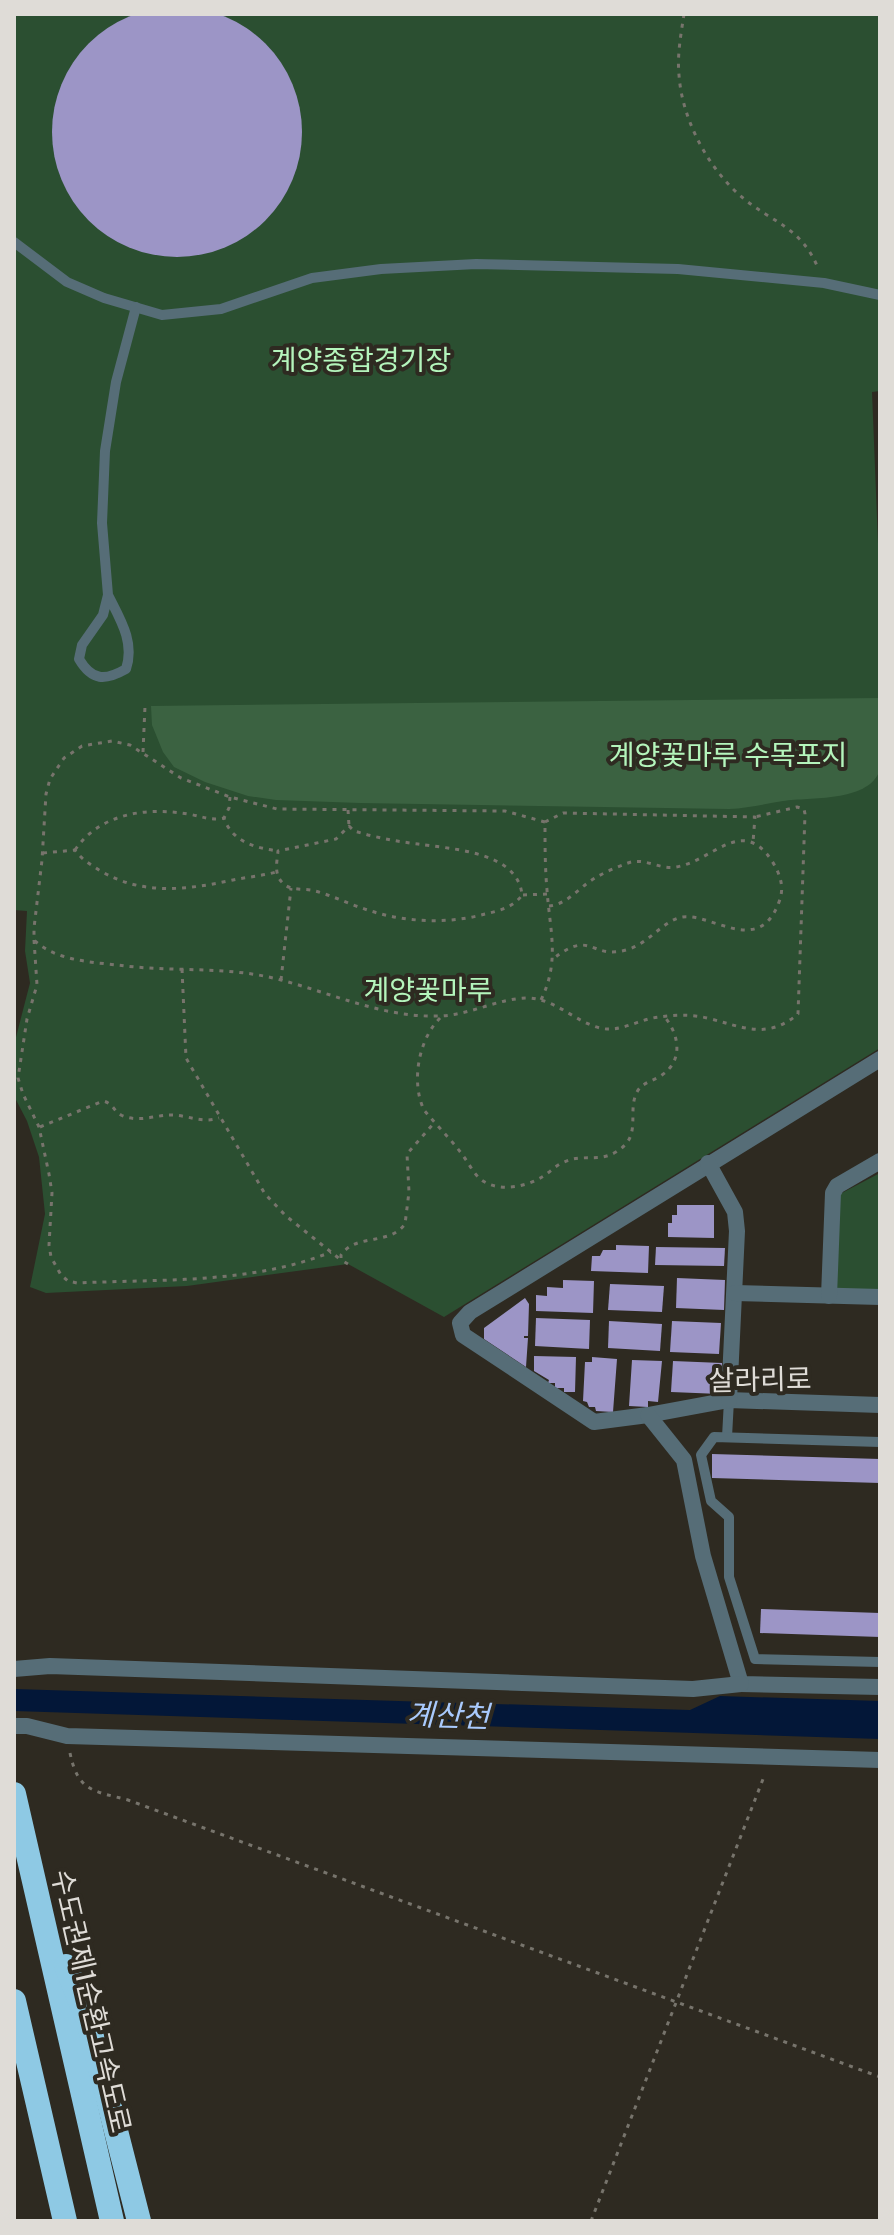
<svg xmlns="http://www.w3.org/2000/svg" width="894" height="2235" font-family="'Public Sans','Noto Sans KR',sans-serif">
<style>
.green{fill:#2b4f31}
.forest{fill:#3b6241}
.water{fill:#031738}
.building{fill:#9c95c6}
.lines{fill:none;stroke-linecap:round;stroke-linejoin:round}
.path{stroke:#77746c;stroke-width:3;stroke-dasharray:4 6;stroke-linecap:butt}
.lane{stroke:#566d77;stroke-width:10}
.street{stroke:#566d77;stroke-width:16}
.highway{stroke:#8ec9e4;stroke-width:24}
.labels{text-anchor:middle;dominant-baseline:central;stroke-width:8;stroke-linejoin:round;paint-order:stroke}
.park-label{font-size:28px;fill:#b4f5bc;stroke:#2e2a21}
.street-label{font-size:28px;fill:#dfdcd7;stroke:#2e2a21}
.water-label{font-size:30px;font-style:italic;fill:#a9cafd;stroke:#2e2a21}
</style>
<rect width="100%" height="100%" fill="#2e2a21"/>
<g class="green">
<path d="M14,14H880V391L872,392L880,594V1048L444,1317L348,1264L187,1286L46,1293L30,1287L45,1214L39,1157L27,1121L14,1096V1045L30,983L25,951L27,911L14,910Z"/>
<path d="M880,1173V1291L835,1290L840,1194Z"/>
</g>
<path class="forest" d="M880,698C880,714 884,759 879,772C867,802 810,797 783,801C765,804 748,808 729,809L360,803L276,800L248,796L205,782L174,767L163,752L152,725L151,706Z"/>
<path class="water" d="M14,1689L690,1710L720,1696L880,1701V1739L14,1711Z"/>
<g class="building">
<circle cx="177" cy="132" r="125"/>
<path d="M677,1205H714V1238L668,1237V1223H672V1215H677Z"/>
<path d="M616,1245L649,1246L648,1273L591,1271L592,1256H600L603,1250H616Z"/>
<path d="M656,1247L725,1248L724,1266L655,1265Z"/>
<path d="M677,1278L725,1280L724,1310L676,1308Z"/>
<path d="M563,1280L594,1281L593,1313L536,1311V1295L547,1296V1287L563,1288Z"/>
<path d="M610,1284L664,1286L662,1312L608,1310Z"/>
<path d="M525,1298L529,1304L528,1336H524V1338H528L526,1367L484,1339V1328Z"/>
<path d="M536,1318L590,1320L589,1349L535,1346Z"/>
<path d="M609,1321L662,1324L660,1351L608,1348Z"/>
<path d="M672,1321L721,1323L719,1354L670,1352Z"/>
<path d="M534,1356L576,1357L575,1392H564V1388H555V1383H548L549,1380L534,1371Z"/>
<path d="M592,1357L617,1359L613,1412L596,1411L595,1407H589L587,1402L583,1401L585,1362H592Z"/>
<path d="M632,1360L662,1361L658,1402L648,1401V1407L629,1406Z"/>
<path d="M673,1361L722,1363L720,1394L671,1392Z"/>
<path d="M712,1454L880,1459V1483L712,1478Z"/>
<path d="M761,1609L880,1613V1637L760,1633Z"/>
</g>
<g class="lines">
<g class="path">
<path d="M684,14C681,34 677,55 679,75C682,120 709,170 743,198C773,223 801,227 818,268"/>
<path d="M143,752L145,706"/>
<path d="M230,797L229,808L224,818C232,842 256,848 278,851"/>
<path d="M348,810L349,826"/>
<path d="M545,822L563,813L755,817L753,842"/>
<path d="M349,826L354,831L368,835C385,839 401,842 418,844C450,849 518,851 522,895C514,907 499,911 485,914C445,925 400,922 362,908C346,903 331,895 315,891C306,888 293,891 285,885C273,876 277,863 278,851L336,839Z"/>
<path d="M75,850C100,813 147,807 188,814C201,816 211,821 224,818"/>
<path d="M43,853L75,850C81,859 90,864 99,870C142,896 186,890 233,880C247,877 262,876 276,872"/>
<path d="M523,895L547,894"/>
<path d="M549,906C568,904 578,888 595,878C605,872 617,867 628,863C644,857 660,870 676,867C713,861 742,815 772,861C780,874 785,887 779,902C758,960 707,908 678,918C659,925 648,944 626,950C590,960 592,928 553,959"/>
<path d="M34,940L37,985L27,1019L18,1078L23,1094L39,1127L49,1174L52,1193L49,1245L51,1257L61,1275L68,1281L77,1283C160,1279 253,1284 331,1252"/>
<path d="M182,969L186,1058L265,1194L286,1216L341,1260"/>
<path d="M281,980L291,888"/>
<path d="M541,1000C560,961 550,932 547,890C545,868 545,845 545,822L505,811L277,809L230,797L181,778L130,745L112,741L82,746L64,758L50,779L46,794L42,860L34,928V940C57,962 95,962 125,966C178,972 230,966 281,980C334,994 384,1018 440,1016C470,1015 499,998 528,998C556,999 575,1022 600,1028C620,1033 639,1019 659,1017C674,1015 691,1014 707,1018C741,1026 766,1041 798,1014L805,814L804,809L797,807L755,817"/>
<path d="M440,1018C418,1040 411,1083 424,1110C437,1126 452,1140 464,1157C470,1165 474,1175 483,1181C500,1192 525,1187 542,1177C549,1173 555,1166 562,1163C585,1151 602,1167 625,1145C639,1130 628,1109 637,1092C642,1082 654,1081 662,1075C684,1060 679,1034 664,1016"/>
<path d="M40,1127L103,1101C113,1103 114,1112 123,1116C138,1122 154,1116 168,1115C187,1114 200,1124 219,1118"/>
<path d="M348,1264L341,1260V1255C356,1233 389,1246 405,1224L409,1192L407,1154L434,1123"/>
<path d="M70,1753C78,1792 94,1791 128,1800L880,2077"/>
<path d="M591,2221L765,1774"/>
</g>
<g class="lane">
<path d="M14,242L67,282L104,298L162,315L221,309L312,278L381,269L476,264L678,269L824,283L880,295"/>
<path d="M108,595C120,619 135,642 126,669C105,681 92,681 79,659L82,645L103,615L108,595L102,523L105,451L116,382L136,307"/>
<path d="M727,1437L729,1400"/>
<path d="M880,1442L714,1437L701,1455L711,1501L729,1517V1577L755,1659L880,1662"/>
</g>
<g class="street">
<path d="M880,1059L470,1312L460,1323L463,1335L594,1422L648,1415L729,1400L880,1405"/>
<path d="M708,1163L735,1212L737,1231L729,1400"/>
<path d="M735,1293L880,1297"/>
<path d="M829,1296L833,1193L837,1186L880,1161"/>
<path d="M648,1415L684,1460L703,1556L741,1684L880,1687"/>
<path d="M14,1669L50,1666L693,1689L741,1684"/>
<path d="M14,1726H27L67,1736L880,1760"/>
</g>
<g class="highway">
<path d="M14,1794L112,2221"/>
<path d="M66,1966L88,2021L139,2221"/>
<path d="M14,2001L65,2221"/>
</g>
</g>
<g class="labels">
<g class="park-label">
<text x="361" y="359">계양종합경기장</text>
<text x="728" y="754">계양꽃마루 수목포지</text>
<text x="428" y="989">계양꽃마루</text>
</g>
<g class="street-label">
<text transform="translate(760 1379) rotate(-1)">살라리로</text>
<text transform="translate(92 2001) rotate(77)">수도권제1순환고속도로</text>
</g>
<g class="water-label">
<text transform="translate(448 1715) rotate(2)">계산천</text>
</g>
</g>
<rect width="894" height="2235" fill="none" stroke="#dfdcd7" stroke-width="32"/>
</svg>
